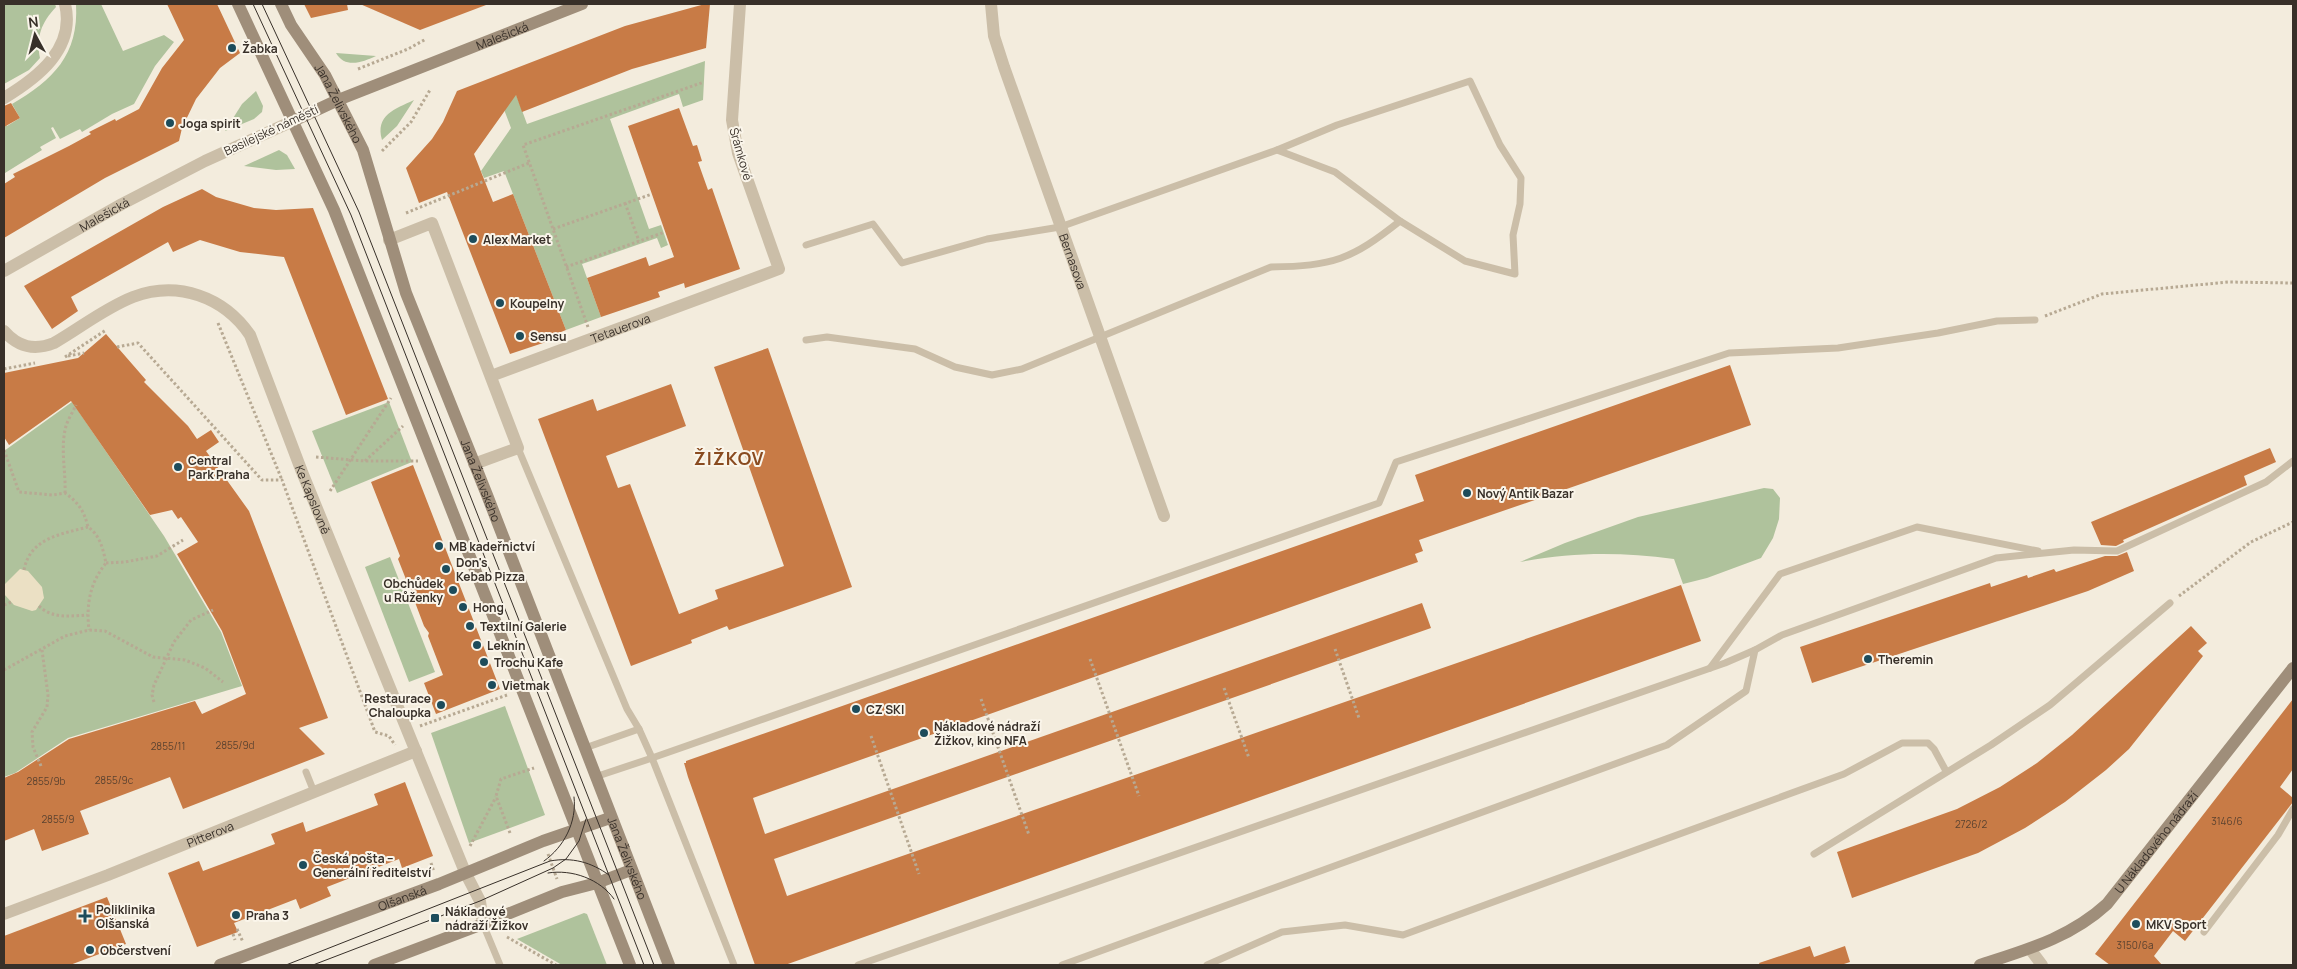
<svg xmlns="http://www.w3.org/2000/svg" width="2297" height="969" font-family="Manrope,sans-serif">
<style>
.green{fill:#afc29c}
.plaza{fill:#ebe0c4}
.building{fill:#c87b46}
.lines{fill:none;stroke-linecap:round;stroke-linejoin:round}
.path{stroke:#b7a993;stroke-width:3;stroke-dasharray:2.5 2.5;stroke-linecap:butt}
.lane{stroke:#cbbea8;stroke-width:7}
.street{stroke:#cbbea8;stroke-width:12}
.secondary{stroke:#9f8e7a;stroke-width:12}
.tram{stroke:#383029;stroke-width:1}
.poi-dot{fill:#1d4c5b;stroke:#faf5ea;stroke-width:2}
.labels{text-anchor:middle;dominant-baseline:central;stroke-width:4;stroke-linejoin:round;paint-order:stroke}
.number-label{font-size:10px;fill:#5c4330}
.street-label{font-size:12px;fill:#383029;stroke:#faf5ea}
.poi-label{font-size:12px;font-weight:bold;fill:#383029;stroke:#faf5ea;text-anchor:start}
.district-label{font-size:18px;font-weight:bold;letter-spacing:1px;fill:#894b20;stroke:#faf5ea}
</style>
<rect width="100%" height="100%" fill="#f3ecdd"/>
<g class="green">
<path d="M7,4H55L56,7C41,23 36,37 40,58L29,70L4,84V5Z"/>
<path d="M76,4H101L123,51L164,35L174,42L155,66L134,104L112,114L82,132L80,129L60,139L53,127L51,128L56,138L40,147L42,150L5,173L4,120L7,126L20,118L12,104C53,80 79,55 76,4Z"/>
<path d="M336,53L376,56C363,62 345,69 336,53Z"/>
<path d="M705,61L703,100L683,107L679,94L610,119L649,229L661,225L668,245L661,248L657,238L582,264L601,317L566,330L504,171L484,178L481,171L511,128L500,99L516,94L527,124Z"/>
<path d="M256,91L263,106L262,112L254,119L225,131L242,104Z"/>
<path d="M414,100L397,126L382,140C375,115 395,109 414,100Z"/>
<path d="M279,150L287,155L295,169L276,170L244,166Z"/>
<path d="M72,402L164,536L221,632L242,686L68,738L15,773L4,777V451Z"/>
<path d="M389,402L412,462L337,493L312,431Z"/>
<path d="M1764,488L1773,489L1780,498L1779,519L1773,538L1761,558L1707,578L1683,584L1674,559C1619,552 1574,552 1520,562L1565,543L1638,517Z"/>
<path d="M390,557L435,672L409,682L365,567Z"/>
<path d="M505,706L545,815L469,843L431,733Z"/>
<path d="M584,913L587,914L607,965H562L517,939Z"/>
</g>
<path class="plaza" d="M20,569L28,571L42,587L44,598L36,610L32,611L14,605L4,594L5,584Z"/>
<g class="building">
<path d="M167,4H217L240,53L220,68L196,99L182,128L179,141L105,178L4,238V184L15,177L13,174L69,146L91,134L89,132L115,119L116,121L139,109L162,68L184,40Z"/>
<path d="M304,4H347L348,10L311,18Z"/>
<path d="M360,4H486V5L420,30Z"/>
<path d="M705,4H710L706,48L632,69L522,112L516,95L474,154L493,202L513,194L566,330L551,336L552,340L510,354L447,192L419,203L406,168L432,139L443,122L457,91L625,26Z"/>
<path d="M11,103L20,118L4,127V106Z"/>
<path d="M679,108L693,146L697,145L702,161L698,162L708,190L712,188L740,269L685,288L684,283L658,292L660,297L601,317L587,278L646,257L649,266L674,257L628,126Z"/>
<path d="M202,189L216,197L254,208L276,210L313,208L388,399L346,415L284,257L240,252L200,240L173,252L168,242L71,297L78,311L52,329L24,286L163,207Z"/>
<path d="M106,334L146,380L144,382L188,426L197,439L211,430L219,442L206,451L249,511L328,718L299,728L325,754L183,809L170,777L80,811L89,834L42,851L34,829L4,841V778L18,772L69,739L195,701L202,714L246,694L222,631L177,554L198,542L181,517L178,519L172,510L150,515L71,401L9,445L4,437V373L78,358Z"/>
<path d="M768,348L852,587L729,630L727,626L691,640L692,643L631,666L538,419L593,399L597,411L671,384L686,426L606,456L618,488L630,484L679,614L718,599L715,590L784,566L714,367Z"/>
<path d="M1730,365L1751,425L1419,540L1423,551L1415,554L1418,562L753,798L765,834L1422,603L1431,628L774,859L787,896L1681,585L1701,641L785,965H755L688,777L684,763H686V761L1424,501L1415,475Z"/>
<path d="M2270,448L2276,462L2244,476L2247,485L2123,540L2124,542L2116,546L2101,545L2091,522Z"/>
<path d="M413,465L500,689L436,714L424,683L443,675L428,636L429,633L424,626L413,597L414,594L409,587L398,559L400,556L371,482Z"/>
<path d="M2127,552L2134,571L2088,591L1812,683L1800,647L1990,583L1991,587L2027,575L2028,578L2054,569L2056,572L2105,556H2117Z"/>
<path d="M2191,626L2207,643L2198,651L2203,656L2129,749L2106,770L2065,802L2025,828L1978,853L1852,898L1837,852L1957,809L2000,787L2037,763L2072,735Z"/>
<path d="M2293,699V769L2280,787L2293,798V802L2185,941L2173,931L2154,956L2162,965H2110L2095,954Z"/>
<path d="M405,782L433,856L402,868L399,859L327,887L331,896L300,909L296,899L234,923L238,932L197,947L168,873L199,861L203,871L275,844L271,834L303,822L306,832L378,805L374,794Z"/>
<path d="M107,897L126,944L70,965H4V936Z"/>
<path d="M1810,946L1814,957L1845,946L1850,962L1841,965H1760L1759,963Z"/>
</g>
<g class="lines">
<g class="path">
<path d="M358,69L408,49L426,39"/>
<path d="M382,151L411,122L430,90"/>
<path d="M625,203L639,241"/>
<path d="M406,213L529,163"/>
<path d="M553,229L652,194"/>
<path d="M566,267L665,232"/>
<path d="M2045,316L2102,294L2228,282L2293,283"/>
<path d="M218,323L282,480"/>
<path d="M588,327L523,145L704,82"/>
<path d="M117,347L138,343L262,480H282L375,732L389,736L395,745"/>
<path d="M68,356L84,353"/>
<path d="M65,357L106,330"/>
<path d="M4,369L35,363"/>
<path d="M4,450L19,492L53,495L65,493C79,503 84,511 88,527C100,535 103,549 106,563C90,583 86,604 89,630"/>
<path d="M316,457L365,461H418"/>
<path d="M365,461L403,426"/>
<path d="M330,491L391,398"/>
<path d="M65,493C66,472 60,448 66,426C68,419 73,412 76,405"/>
<path d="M106,563L125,562L157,556L183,540"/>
<path d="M24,570C30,538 61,534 88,527"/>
<path d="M2179,596L2251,542L2293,522"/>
<path d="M4,605L11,602"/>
<path d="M39,606C52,619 71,616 87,615"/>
<path d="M1335,649L1359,718"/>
<path d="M1090,659L1139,796"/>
<path d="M4,670L65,636L89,630L105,631L153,657L185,660L205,668L223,682"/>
<path d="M1224,688L1249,758"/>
<path d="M981,699L1029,835"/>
<path d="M154,702L152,695L154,685L174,642L191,620L213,610"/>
<path d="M420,726L507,695"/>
<path d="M871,736L919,874"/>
<path d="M41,766L33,747L32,732L47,707L48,695L42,650"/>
<path d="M510,833L496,796L501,779L534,768"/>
<path d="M470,846L496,797"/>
<path d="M548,854L557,879"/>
<path d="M431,863L434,872"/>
<path d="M237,929L243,942"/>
<path d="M233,934L235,940"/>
<path d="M507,937L556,965"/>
</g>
<g class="lane">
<path d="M1277,150L1335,172L1400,221"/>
<path d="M806,340L827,337L915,349L955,367L992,375L1022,369L1271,267C1333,266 1351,260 1400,221L1465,261L1515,274L1513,235L1520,204L1521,178L1500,145L1470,81L1337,125L1277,150L1060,227L987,239L902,263L873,224L806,245"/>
<path d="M518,448L627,709L639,729L652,758L734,965"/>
<path d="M1710,668L1780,574L1917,527L2038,551"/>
<path d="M585,748L639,729"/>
<path d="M306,772L314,792"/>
<path d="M595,777L652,758L1379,503L1396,462L1729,353L1838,348L1938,333L1997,321L2035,320"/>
<path d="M1814,854L1991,745L2050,705L2170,603"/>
<path d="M483,924L500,965"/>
<path d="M2204,932L2278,835L2293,809"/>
<path d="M858,965L1725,663L1755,650L1782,635L1996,558L2074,550L2117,551L2266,482L2293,461"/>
<path d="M1062,965L1667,745L1746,691L1755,650"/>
<path d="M1207,965L1282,932L1345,925L1403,935L1844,774L1902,743H1928L1934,749L1946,771"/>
</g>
<g class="street">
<path id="s1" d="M991,4L994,36L1004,67L1164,516"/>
<path d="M4,98C37,78 76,49 65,4"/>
<path d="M389,240L432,223L518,448L474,464"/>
<path id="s2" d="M4,271L122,204L205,161L293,121"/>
<path id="s3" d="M4,331C18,347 34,351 54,343C80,328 105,308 133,297C178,280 224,297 250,335L302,472L465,872L480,901L483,924"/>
<path id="s4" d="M491,376L779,269L738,153L732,120L740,4"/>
<path id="s5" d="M4,914L108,875L416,751"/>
<path d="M2030,949L2042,965"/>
</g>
<g class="secondary">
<path d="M238,4L334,210L630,965"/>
<path id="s6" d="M281,4L291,25L325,75L363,150L406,293L487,495L669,965"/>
<path id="s7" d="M293,121L338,100L582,4"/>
<path id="s8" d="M220,965L439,884L543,841L610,818"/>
<path d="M374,965L483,924L562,892L597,883L631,870"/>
<path id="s9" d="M1980,965C2026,950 2070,938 2107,904L2293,668"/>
</g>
<g class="tram">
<path d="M253,4L351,215L644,965"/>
<path d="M262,4L359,212L654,965"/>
<path d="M544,861C564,847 577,822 574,797"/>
<path d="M548,873C572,869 600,879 614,899"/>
<path d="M286,965L550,861C572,857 591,862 609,875"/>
<path d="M313,965L480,901L553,868L566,859L579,841L586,819"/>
</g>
</g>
<g class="poi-dot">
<circle cx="232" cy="48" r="5"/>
<circle cx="170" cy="123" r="5"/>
<circle cx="473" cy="239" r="5"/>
<circle cx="500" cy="303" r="5"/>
<circle cx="520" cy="336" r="5"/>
<circle cx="178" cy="467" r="5"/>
<circle cx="1467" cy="493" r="5"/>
<circle cx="439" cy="546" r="5"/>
<circle cx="446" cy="569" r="5"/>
<circle cx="453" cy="590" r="5"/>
<circle cx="463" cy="607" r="5"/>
<circle cx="470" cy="626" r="5"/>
<circle cx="477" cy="645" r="5"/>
<circle cx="1868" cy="659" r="5"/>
<circle cx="484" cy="662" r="5"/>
<circle cx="492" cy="685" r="5"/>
<circle cx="441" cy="705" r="5"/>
<circle cx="856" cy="709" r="5"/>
<circle cx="924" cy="733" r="5"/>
<circle cx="303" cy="865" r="5"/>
<circle cx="236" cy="915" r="5"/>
<path d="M82.5 908.5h5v5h5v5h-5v5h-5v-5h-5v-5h5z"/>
<rect x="430" y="913" width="10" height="10" rx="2.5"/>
<circle cx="2136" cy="924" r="5"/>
<circle cx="90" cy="950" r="5"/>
</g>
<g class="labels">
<g class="number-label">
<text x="235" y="745">2855/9d</text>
<text x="168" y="746">2855/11</text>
<text x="114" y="780">2855/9c</text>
<text x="46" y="781">2855/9b</text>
<text x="58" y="819">2855/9</text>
<text x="2227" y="821">3146/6</text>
<text x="1971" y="824">2726/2</text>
<text x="2135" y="945">3150/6a</text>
</g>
<g class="street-label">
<text stroke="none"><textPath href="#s7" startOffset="226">Malešická</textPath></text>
<text stroke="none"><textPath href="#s6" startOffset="115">Jana Želivského</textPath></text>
<text transform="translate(271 130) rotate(-25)">Basilejské náměstí</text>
<text transform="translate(741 154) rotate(74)">Šrámkové</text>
<text stroke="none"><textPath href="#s2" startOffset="115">Malešická</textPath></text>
<text stroke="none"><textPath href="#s1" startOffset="271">Bernasova</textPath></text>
<text stroke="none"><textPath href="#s4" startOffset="138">Tetauerova</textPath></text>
<text stroke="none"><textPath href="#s6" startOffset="519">Jana Želivského</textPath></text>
<text stroke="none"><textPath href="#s3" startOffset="456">Ke Kapslovně</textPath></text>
<text stroke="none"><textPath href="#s5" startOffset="221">Pitterova</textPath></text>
<text stroke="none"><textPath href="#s9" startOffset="221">U Nákladového nádraží</textPath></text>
<text stroke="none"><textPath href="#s6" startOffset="924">Jana Želivského</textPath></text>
<text stroke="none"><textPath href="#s8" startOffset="194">Olšanská</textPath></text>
</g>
<g class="poi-label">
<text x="242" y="48">Žabka</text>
<text x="180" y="123">Joga spirit</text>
<text x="483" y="239">Alex Market</text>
<text x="510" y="303">Koupelny</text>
<text x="530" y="336">Sensu</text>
<text x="188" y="460">Central<tspan x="188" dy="14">Park Praha</tspan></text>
<text x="1477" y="493">Nový Antik Bazar</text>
<text x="449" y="546">MB kadeřnictví</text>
<text x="456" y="562">Don's<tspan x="456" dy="14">Kebab Pizza</tspan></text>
<text x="443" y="583" text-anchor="end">Obchůdek<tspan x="443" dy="14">u Růženky</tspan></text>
<text x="473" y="607">Hong</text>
<text x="480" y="626">Textilní Galerie</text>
<text x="487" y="645">Leknín</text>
<text x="1878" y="659">Theremin</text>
<text x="494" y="662">Trochu Kafe</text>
<text x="502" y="685">Vietmak</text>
<text x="431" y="698" text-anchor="end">Restaurace<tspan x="431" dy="14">Chaloupka</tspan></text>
<text x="866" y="709">CZ SKI</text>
<text x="934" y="726">Nákladové nádraží<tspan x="934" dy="14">Žižkov, kino NFA</tspan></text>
<text x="313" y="858">Česká pošta –<tspan x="313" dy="14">Generální ředitelství</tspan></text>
<text x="96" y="909">Poliklinika<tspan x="96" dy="14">Olšanská</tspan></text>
<text x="445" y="911">Nákladové<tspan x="445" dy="14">nádraží Žižkov</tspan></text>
<text x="246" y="915">Praha 3</text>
<text x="2146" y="924">MKV Sport</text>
<text x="100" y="950">Občerstvení</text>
</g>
<g class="district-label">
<text x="729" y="458">ŽIŽKOV</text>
</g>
</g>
<rect width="2297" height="969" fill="none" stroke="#383029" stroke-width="10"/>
<g transform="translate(35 35) rotate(353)" stroke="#faf5ea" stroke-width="4" paint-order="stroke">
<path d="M0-4L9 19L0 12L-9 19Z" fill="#383029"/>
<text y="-8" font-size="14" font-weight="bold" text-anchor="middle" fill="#383029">N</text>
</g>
</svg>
